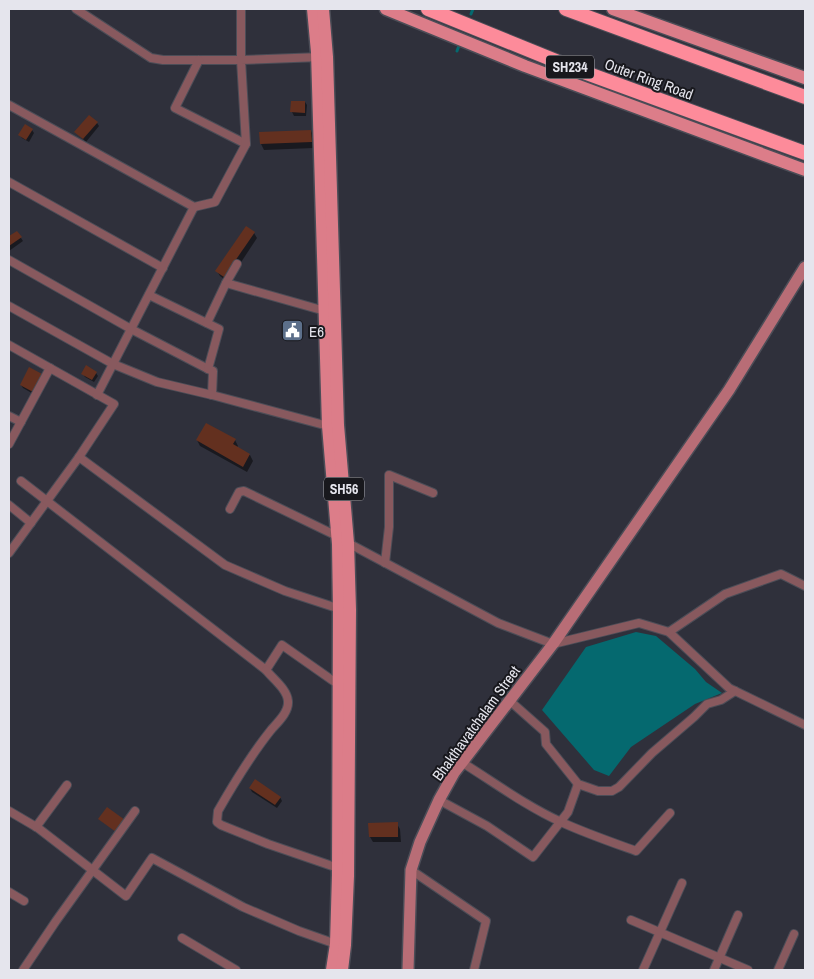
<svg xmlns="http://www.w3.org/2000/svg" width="814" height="979" font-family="'Archivo Narrow',sans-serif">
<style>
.water{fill:#05696f}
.shadow{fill:#0007}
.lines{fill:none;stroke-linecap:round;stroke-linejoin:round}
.stream{stroke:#05696f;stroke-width:3}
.building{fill:#63301f}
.street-casing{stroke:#4c4d57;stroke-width:10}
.secondary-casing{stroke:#4c4d57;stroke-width:14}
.primary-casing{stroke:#4c4d57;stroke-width:15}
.highway-casing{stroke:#4c4d57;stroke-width:16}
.street{stroke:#88595e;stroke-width:8}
.secondary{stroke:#b86d76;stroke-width:11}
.primary{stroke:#dc7d89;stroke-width:12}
.highway{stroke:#fd8b9a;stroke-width:14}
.labels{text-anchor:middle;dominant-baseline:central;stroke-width:4;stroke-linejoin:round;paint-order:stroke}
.shield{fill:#18181d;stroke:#a8a8af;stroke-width:1}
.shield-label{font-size:14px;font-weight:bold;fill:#e5e5ed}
.street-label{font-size:15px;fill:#e5e5ed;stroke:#18181d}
.poi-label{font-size:15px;fill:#e5e5ed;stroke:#18181d;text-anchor:start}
</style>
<rect width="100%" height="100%" fill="#2f303b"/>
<path class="water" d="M636,632L656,636L695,669L706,682L722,693L695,704L631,747L609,776L594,770L542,710L586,647Z"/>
<g class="shadow">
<path d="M305,102L307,105L306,116H294L292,112Z"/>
<path d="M97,123L99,126L86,142L76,132Z"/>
<path d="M32,130L34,133L29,142L22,138L20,135Z"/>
<path d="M311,131L314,137V148L264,150L261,144Z"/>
<path d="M17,232L23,241L9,251V238Z"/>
<path d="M254,233L257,238L228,282L220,276L217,271Z"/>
<path d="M96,373L98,376L94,382L85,377L83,374Z"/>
<path d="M41,375L43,379L35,395L23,388L21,385Z"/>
<path d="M197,440H235L238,446L237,448L250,455L253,461L247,472L200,446Z"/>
<path d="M250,788L280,797L282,801L277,808L252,792Z"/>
<path d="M397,824L400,829L401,842H373L370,837Z"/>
</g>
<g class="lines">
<g class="stream">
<path d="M471,14L473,9"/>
<path d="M457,51L460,43"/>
</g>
</g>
<g class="building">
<path d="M291,101H305V113L290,112Z"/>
<path d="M89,115L98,122L83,139L74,132Z"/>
<path d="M25,124L33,129L26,140L18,135Z"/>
<path d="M311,130L312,142L260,144L259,132Z"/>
<path d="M246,226L255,232L224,277L215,271Z"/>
<path d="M17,231L22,237L9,246V236Z"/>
<path d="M86,365L97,372L92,380L81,374Z"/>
<path d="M29,367L42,374L33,392L20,385Z"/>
<path d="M206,423L236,439L233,444L250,454L243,467L196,440Z"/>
<path d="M255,779L281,797L275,805L249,788Z"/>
<path d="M107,807L125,820L116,832L98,819Z"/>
<path d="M398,822V837H369L368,823Z"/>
</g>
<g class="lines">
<defs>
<g id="street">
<path d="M76,9L151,58L163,60H241V9"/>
<path d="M199,60L175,108L246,144"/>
<path d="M9,105L194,207L215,202L246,144L241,60L321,57"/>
<path d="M9,182L163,268"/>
<path d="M9,260L131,329L208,369"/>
<path d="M226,283L237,264"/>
<path d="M149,295L219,329L208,369L213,371L212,395"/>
<path d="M9,306L113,364L157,382L212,395L328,426"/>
<path d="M207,323L226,283L325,311"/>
<path d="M9,345L114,404L79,457L9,553"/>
<path d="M97,395L194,207"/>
<path d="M9,416L21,422"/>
<path d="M9,444L50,368"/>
<path d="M79,457L225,565L285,591L343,610"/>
<path d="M21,481L266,670L282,645L339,685"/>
<path d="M9,505L31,523"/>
<path d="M230,509L239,492L244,491L337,536"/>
<path d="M348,543L498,623L553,644L639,623L669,632L729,688L805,725"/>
<path d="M385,563L389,527V475L433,493"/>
<path d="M669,632L725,594L781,574L805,586"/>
<path d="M266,670C273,679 287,689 288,701C289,712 278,722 271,730C251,755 234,783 218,811L217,822L221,825L268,844L338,868"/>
<path d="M510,701L545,732L546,744L578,784L598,791H612L619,787L652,753L694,717L707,704L721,700L735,691"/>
<path d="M463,763C495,783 526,806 561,822C585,833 611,842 636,851L670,813"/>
<path d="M439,800L487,826L533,857L568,812L578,784"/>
<path d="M9,811L38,828L126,896L152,858L243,907L299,931L336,944"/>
<path d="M36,827L67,785"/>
<path d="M411,870L486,921L474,970"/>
<path d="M9,892L24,901"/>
<path d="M631,920L748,970"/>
<path d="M182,938L236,970"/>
<path d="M23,970L56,921L135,811"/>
<path d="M643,970L682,883"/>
<path d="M714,970L738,915"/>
<path d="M778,970L794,934"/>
</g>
<path id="secondary" d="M408,970L411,870L420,842L439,800L454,773L553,644L729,390L805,267"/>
<g id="primary">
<path d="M313,9L317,52L328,426L338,544L339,610L338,875L336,944L332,970"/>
<path d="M323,9L327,57L338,425L348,543L350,610L348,876L345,945L342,970"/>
<path d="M386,9L525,66L805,170"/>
<path d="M613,9L805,78"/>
</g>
<g id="highway">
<path d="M428,9L578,70L805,153"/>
<path d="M566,9L805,97"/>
</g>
</defs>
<use href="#street" class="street-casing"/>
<use href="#secondary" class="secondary-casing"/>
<use href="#primary" class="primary-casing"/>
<use href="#highway" class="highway-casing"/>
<use href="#street" class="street"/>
<use href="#secondary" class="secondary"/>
<use href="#primary" class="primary"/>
<use href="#highway" class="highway"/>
</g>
<defs>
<symbol id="civic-square" viewBox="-11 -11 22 22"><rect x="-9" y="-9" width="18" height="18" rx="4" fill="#5c6f8a" stroke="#18181d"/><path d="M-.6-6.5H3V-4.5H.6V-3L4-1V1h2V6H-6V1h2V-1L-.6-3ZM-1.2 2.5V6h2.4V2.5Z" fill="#fff"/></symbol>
</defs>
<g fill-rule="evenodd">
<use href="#civic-square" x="280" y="318" width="25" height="25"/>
</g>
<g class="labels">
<g class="shield">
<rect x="546" y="55.5" width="48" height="23" rx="4"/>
<rect x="324" y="477.5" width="40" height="23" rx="4"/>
</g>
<g class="shield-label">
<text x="570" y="67">SH234</text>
<text x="344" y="489">SH56</text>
</g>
<g class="street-label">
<text transform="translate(649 79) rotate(20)">Outer Ring Road</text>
<text transform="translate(476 723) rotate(-54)">Bhakthavatchalam Street</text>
</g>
<g class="poi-label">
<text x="309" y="331">E6</text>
</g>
</g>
<rect width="814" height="979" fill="none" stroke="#e5e5ed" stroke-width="20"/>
</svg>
